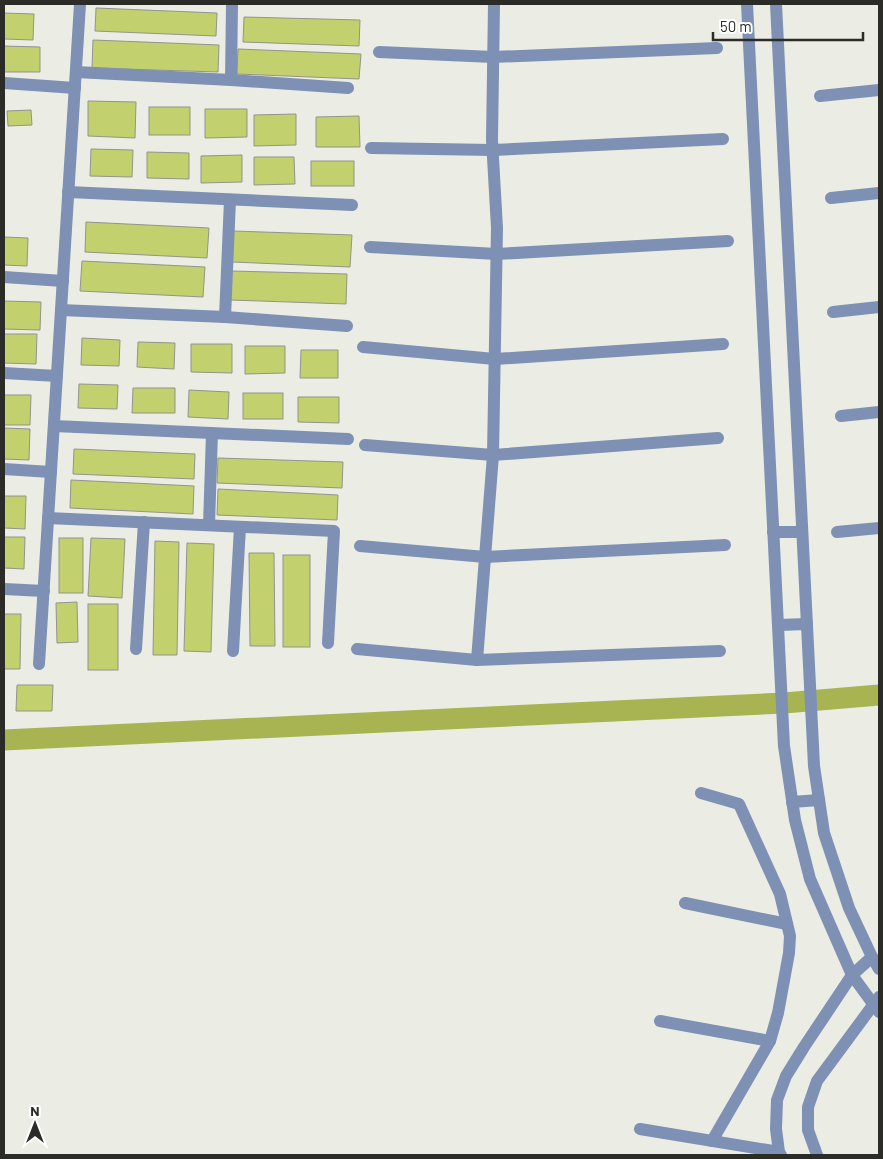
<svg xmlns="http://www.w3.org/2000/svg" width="883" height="1159" font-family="Barlow,sans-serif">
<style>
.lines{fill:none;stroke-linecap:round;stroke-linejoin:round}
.canal{stroke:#a7b451;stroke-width:21}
.building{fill:#c2d06d;stroke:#93948d}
.minor{stroke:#7e90b3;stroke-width:12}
</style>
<rect width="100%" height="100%" fill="#ebede5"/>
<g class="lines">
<path class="canal" d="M4,740L784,703L879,695"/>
</g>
<g class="building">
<path d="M96,8L217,13L216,36L95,31Z"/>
<path d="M4,13L34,14L33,40L4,39Z"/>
<path d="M244,17L360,20L359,46L243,42Z"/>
<path d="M93,40L219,45L218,72L92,68Z"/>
<path d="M4,46L40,47V72H4Z"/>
<path d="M238,49L361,54L359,79L237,74Z"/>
<path d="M88,101L136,102L135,138L88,136Z"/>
<rect x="149" y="107" width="41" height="28"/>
<path d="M205,109H247V137L205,138Z"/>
<path d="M31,110L32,125L8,126L7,111Z"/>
<path d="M296,114V145L254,146V115Z"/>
<path d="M359,116L360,147H316V117Z"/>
<path d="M91,149L133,150L132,177L90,176Z"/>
<path d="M147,152L189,153V179L147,178Z"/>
<path d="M242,155V182L201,183V156Z"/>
<path d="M254,157H294L295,184L254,185Z"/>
<rect x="311" y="161" width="43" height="25"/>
<path d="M86,222L209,228L207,258L85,252Z"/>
<path d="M233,231L352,235L350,267L232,262Z"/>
<path d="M4,237L28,238L27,266L4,265Z"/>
<path d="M82,261L205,267L203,297L80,291Z"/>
<path d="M231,271L347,274L346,304L230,300Z"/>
<path d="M4,301L41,302L40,330L4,329Z"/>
<path d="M4,334H37L36,364L4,363Z"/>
<path d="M82,338L120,340L119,366L81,365Z"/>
<path d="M138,342L175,343L174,369L137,367Z"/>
<path d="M191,344H232V373L191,372Z"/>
<path d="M245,346H285V373L245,374Z"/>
<path d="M301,350H338V378H300Z"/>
<path d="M79,384L118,385L117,409L78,408Z"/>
<path d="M133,388H175V413H132Z"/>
<path d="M189,390L229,392L228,419L188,417Z"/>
<rect x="243" y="393" width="40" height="26"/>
<path d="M4,395H31L30,425H4Z"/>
<path d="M298,397H339V423L298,422Z"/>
<path d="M4,428L30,429L29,460L4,459Z"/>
<path d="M74,449L195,454L194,479L73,474Z"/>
<path d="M218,458L343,462L342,488L217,483Z"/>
<path d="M71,480L194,486L193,514L70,508Z"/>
<path d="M218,489L338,495L337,520L217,515Z"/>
<path d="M4,496H26L25,529L4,528Z"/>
<path d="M4,537H25L24,569L4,568Z"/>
<rect x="59" y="538" width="24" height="55"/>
<path d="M91,538L125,539L122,598L88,596Z"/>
<path d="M155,541L179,542L177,655H153Z"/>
<path d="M187,543L214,544L211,652L184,651Z"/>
<path d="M249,553H274L275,646H250Z"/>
<rect x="283" y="555" width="27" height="92"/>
<path d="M77,602L78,642L57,643L56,603Z"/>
<rect x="88" y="604" width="30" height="66"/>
<path d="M4,614H21L20,669H4Z"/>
<path d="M17,685H53L52,711H16Z"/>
</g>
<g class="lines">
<g class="minor">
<path d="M747,4L784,746L795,820L810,879L852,975L879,1012"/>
<path d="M776,4L814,766L824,833L849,908L872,957L879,969"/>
<path d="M379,52L493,57L717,48"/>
<path d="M76,72L231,80L348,88"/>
<path d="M231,80L232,4"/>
<path d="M4,83L75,88"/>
<path d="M820,96L879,90"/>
<path d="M371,148L493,150L723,139"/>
<path d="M68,192L352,205"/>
<path d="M831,198L879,193"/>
<path d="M370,247L497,254L728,241"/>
<path d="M4,277L63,281"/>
<path d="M61,310L225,317L347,326"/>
<path d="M833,312L879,307"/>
<path d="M225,317L230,200"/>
<path d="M363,347L495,359L723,344"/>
<path d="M4,373L57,376"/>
<path d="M841,416L879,412"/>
<path d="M54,426L348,439"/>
<path d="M365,445L493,455L718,438"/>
<path d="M4,469L51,472"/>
<path d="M48,518L334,531L328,643"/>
<path d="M209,525L212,433"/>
<path d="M773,532H802"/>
<path d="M837,532L879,528"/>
<path d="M360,546L485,557L725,545"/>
<path d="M4,589L44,591"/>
<path d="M778,625L807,624"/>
<path d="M136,649L144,522"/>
<path d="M357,649L477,660L720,651"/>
<path d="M233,651L240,527"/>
<path d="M477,660L493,455L497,228L492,140L494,4"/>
<path d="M39,664L80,4"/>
<path d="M701,793L739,804L780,894L790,936L789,953L778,1013L770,1041L712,1141"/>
<path d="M792,802L819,800"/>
<path d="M685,903L787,924"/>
<path d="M660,1021L770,1041"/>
<path d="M640,1129L779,1152"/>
<path d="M781,1155L779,1152L776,1129L777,1100L786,1076L804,1047L852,975L872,957"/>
<path d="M817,1155L808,1130V1107L817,1081L879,997"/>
</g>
</g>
<rect width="883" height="1159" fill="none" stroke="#2b2b28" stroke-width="10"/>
<g transform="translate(35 1124)" stroke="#ffffff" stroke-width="4" paint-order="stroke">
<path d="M0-4L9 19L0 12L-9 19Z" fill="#2b2b28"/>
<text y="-8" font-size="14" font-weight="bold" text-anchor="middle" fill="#2b2b28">N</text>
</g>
<path d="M713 32v8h150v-8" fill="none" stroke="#2b2b28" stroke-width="2.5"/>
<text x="720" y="32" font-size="15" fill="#2b2b28" stroke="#ffffff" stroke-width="4" paint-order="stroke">50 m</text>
</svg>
